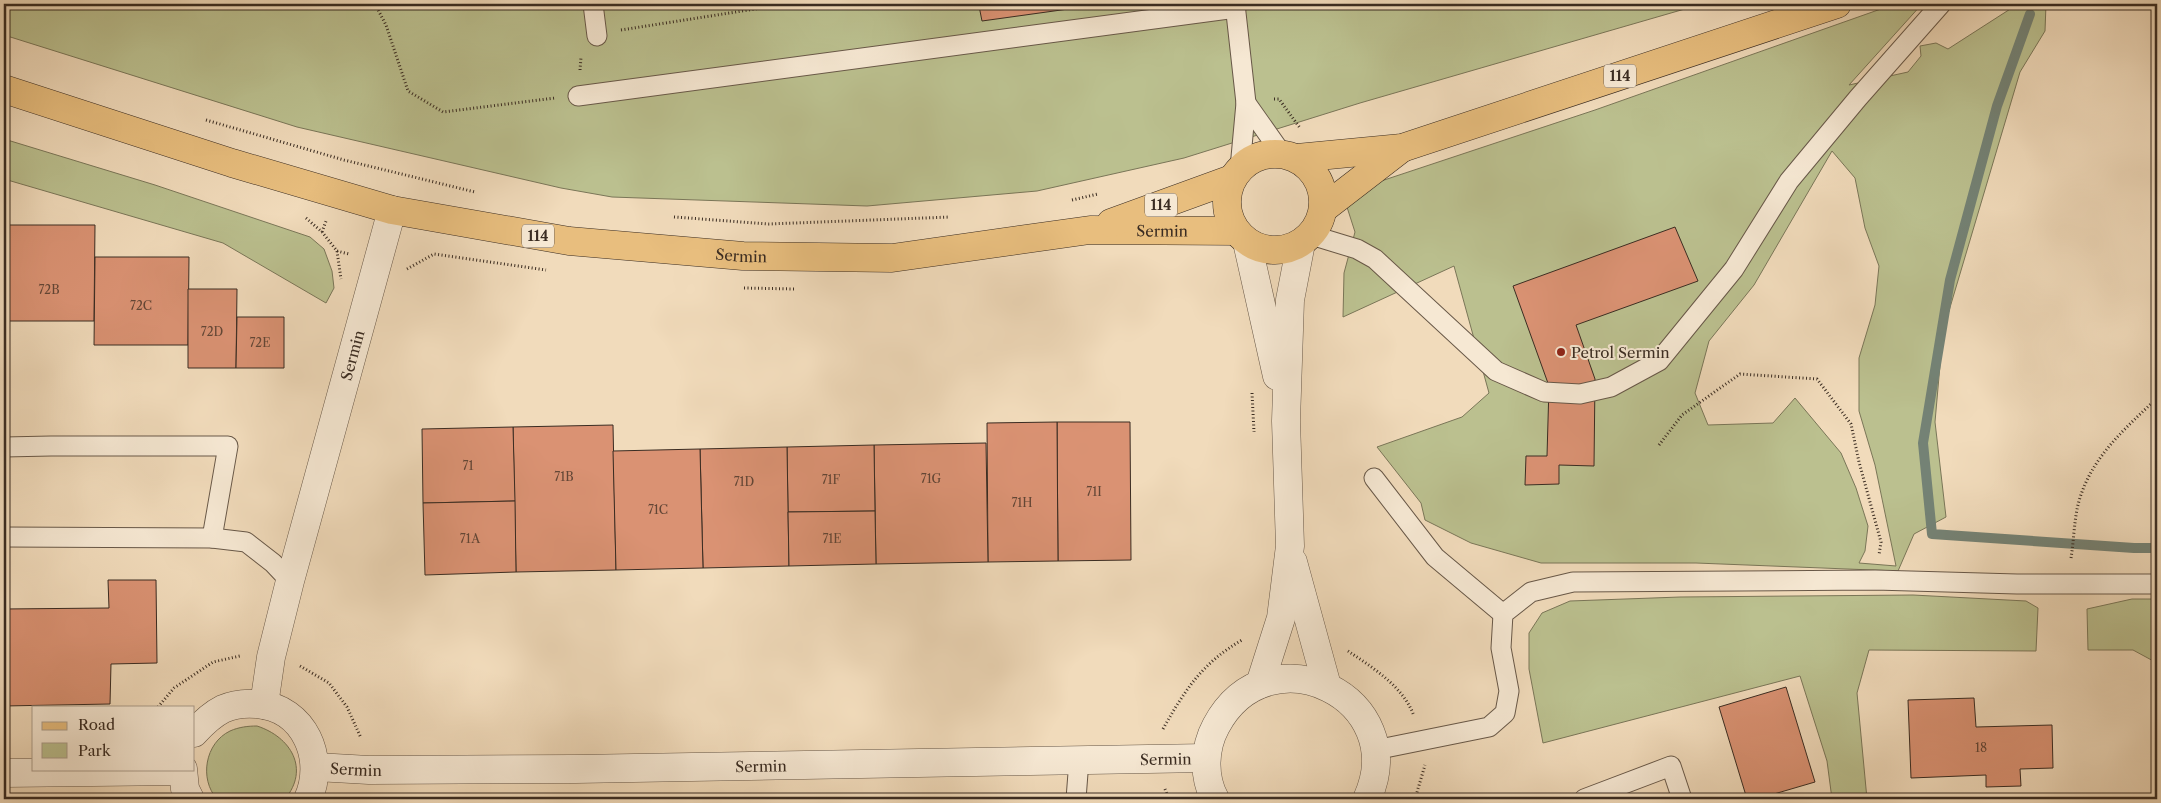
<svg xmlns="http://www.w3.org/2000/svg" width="2161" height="803" font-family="'Libre Caslon Text',serif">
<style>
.green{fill:#bbc08f;stroke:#7a7658;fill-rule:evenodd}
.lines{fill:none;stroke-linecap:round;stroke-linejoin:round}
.stream{stroke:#748275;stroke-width:10}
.building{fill:#da9273;stroke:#3a2c22}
.lane-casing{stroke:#685848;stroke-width:21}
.street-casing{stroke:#685848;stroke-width:29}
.primary-casing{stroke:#3a2c22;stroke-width:29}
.path{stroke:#3a2c22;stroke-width:3;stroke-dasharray:1 2.5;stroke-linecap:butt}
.lane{stroke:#f6e8d3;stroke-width:19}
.street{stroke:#f6e8d3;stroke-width:28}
.primary{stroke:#e8be7e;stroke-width:28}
.poi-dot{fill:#8f2418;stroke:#f6e8d3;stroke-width:2}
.labels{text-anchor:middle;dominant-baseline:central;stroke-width:4;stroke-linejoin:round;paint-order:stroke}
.number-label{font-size:12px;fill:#624636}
.shield{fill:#f6e8d3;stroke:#726457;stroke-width:1}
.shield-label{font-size:14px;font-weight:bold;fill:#3a2c22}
.street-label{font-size:15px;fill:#3a2c22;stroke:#f6e8d3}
.poi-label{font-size:15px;fill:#3a2c22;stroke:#f6e8d3;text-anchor:start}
</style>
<rect width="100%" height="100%" fill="#f1dbbb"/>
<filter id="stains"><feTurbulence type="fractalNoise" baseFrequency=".004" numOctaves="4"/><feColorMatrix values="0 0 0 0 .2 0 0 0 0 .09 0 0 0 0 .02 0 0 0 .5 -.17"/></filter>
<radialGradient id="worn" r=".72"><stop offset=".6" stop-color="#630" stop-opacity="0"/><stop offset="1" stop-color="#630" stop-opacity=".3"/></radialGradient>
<g class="green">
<path d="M4,4H1702L1360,103L1184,158L1037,191L867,206L612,197L561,188L297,127L4,35Z"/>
<path d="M1895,4H1922L1849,85L1908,72L1921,56L1920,46L1936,43L1948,49L2018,4H2046L2045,31L2020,72L1943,331L1935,422L1946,517L1914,534L1898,571L1696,563H1541L1471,543L1425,520L1421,503L1377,447L1462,417L1489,393L1454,266L1343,317L1344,273L1355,232L1346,204L1348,192L1595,110ZM1832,151L1855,178L1865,228L1879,266L1875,305L1859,358V411L1875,465L1896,566L1859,563L1865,551L1868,526L1856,488L1841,453L1795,398L1773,423L1708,425L1695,393L1709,341L1754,285Z"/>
<path d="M4,139L155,185L310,237L324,249L332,271L334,288L326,303L223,243L4,179Z"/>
<path d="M1913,595L2026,601L2038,608L2036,651L1869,650L1857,693L1867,799H1832L1827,761L1800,676L1543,743L1529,669V633L1542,613L1570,601L1680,597Z"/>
<path d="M2132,599H2157V663L2133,650H2088L2087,609Z"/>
<path d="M257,726C291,737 310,769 285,799H217C199,779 205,743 230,731C239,727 248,726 257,726Z"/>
</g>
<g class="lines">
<path class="stream" d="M2030,14L1997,106L1950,280L1923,443L1932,534L2134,548H2157"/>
</g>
<g class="building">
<path d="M994,4H1096L1097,5L982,21L979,6Z"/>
<path d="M4,225H95L94,321H4Z"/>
<path d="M1675,227L1698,281L1576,325L1595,379L1594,466L1559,465V484L1525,485L1526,456H1547L1549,386L1513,286Z"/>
<path d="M95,257H189L188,345H94Z"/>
<path d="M188,289H237L236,368H188Z"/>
<path d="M237,317H284V368H236Z"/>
<path d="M1057,422H1130L1131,560L1058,561Z"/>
<path d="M1057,422L1058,561L988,562L987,423Z"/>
<path d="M613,425L616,570L516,572L513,427Z"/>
<path d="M513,427L515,501L423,503L422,429Z"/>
<path d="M986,443L988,562L876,564L874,445Z"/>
<path d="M874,445L875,511L788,512L787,447Z"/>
<path d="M787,447L789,566L703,568L700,449Z"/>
<path d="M700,449L703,568L616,570L613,451Z"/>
<path d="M515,501L516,572L425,575L423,503Z"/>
<path d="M875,511L876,564L789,566L788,512Z"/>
<path d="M108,580H156L157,663L111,664L110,704L4,706V609L109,608Z"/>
<path d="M1786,687L1815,782L1757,799H1747L1719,707Z"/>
<path d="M1974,698L1976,727L2052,725L2053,768L2020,769L2021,786L1986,787V775L1911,778L1908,700Z"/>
</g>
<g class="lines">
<defs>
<g id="lane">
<path d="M593,4L597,36"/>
<path d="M1235,4L1246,103L1240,168"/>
<path d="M578,96L1236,8"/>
<path d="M1246,103L1282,154"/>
<path d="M1311,235L1357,249L1375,259L1496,371L1544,392L1580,394L1611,387L1659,361L1734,269L1789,181L1858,98L1941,4"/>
<path d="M4,447L51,446H228L212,538"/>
<path d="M1374,478L1435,557L1503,614"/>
<path d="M4,537L212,538L246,542L273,563L290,581"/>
<path d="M1375,750L1489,727L1505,713L1509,691L1501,648L1503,614L1531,592L1573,582L1875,580L2017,584H2157"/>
<path d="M1076,799L1079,760"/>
<path d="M1584,799L1671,766L1682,799"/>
</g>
<g id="street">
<path d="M1247,242L1277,376"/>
<path d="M1293,562L1327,686"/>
<path d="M1260,684L1281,618L1290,546L1286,421L1290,300L1301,243"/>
<path id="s1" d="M264,705L271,657L290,581L392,210"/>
<path d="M194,733C203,723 211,715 223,709C234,704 246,703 257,704C305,708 326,759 308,799"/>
<path id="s2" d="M316,767L369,770L576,769L1206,758"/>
<path d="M183,769L185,789L190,799"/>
<path d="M4,773L182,771"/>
<path d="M1215,799C1203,777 1204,748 1216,726C1269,627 1413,699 1367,799"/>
</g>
<g id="primary">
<path id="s3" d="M4,89L232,163L392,210L569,241L743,256L892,258L1090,230L1236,231"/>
<circle cx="1275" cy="202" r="48"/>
<path d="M1297,158L1402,148L1837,4"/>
<path d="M1323,209L1402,148"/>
<path d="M1111,223L1232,179"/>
</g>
</defs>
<use href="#lane" class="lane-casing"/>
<use href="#street" class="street-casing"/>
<use href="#primary" class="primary-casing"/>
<g class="path">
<path d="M375,4L386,25L408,91L443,112L555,98"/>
<path d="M621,30L787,4"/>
<path d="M580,70L581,57"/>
<path d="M1274,99H1279L1300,128"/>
<path d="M206,120L344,160L475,192"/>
<path d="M1072,200L1098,194"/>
<path d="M674,217L769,224L950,217"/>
<path d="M306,218L322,232L337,251L341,279"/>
<path d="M322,232L326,221"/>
<path d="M337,251L349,254"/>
<path d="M407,269L434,254L546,270"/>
<path d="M744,288L795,289"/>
<path d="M1252,393L1254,432"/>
<path d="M1659,445L1682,415L1740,374L1817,379L1851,424L1859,462L1881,542L1879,555"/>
<path d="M2071,558C2074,540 2074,519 2079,501C2092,456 2125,429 2157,398"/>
<path d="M1348,651C1373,668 1403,686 1414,716"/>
<path d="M300,666L329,683L347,707L361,738"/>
<path d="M158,707L174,688L213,662L240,656"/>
<path d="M1163,729C1185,690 1202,663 1242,640"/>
<path d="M1165,789L1169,799"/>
<path d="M1415,799L1425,765"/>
</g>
<use href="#lane" class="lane"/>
<use href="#street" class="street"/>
<use href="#primary" class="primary"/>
</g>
<circle class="poi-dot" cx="1561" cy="352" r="5"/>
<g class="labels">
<g class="number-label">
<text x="49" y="289">72B</text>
<text x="141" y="305">72C</text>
<text x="212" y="331">72D</text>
<text x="260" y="342">72E</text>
<text x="468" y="465">71</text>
<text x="564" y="476">71B</text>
<text x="931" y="478">71G</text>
<text x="831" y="479">71F</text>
<text x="744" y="481">71D</text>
<text x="1094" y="491">71I</text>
<text x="1022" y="502">71H</text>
<text x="658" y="509">71C</text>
<text x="470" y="538">71A</text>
<text x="832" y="538">71E</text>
<text x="1981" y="747">18</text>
</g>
<g class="shield">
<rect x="1604" y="64.5" width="32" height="23" rx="4"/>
<rect x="1145" y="193.5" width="32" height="23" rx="4"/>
<rect x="522" y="224.5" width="32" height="23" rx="4"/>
</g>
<g class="shield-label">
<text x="1620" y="76">114</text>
<text x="1161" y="205">114</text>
<text x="538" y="236">114</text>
</g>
<g class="street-label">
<text stroke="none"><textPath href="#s3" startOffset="1182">Sermin</textPath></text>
<text stroke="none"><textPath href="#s3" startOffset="759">Sermin</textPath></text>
<text stroke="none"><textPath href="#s1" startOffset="361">Sermin</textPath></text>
<text stroke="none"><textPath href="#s2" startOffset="850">Sermin</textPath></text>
<text stroke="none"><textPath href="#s2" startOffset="445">Sermin</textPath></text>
<text stroke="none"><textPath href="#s2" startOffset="40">Sermin</textPath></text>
</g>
<g class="poi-label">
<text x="1571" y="352">Petrol Sermin</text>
</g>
</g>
<rect width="2161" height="803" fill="none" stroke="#f1dbbb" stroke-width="20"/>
<rect x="5" y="5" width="2151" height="793" fill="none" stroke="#3a2c22" stroke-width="2.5"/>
<rect x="10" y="10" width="2141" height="783" fill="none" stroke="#3a2c22"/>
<rect x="32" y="706" width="162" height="65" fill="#f6e8d3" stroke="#ab9d8c"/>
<rect x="42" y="722" width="25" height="8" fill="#e8be7e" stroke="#ab9d8c"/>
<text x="78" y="730" font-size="15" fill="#3a2c22">Road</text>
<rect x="42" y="743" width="25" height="15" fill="#bbc08f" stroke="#ab9d8c"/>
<text x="78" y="756" font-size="15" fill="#3a2c22">Park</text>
<rect width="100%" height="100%" filter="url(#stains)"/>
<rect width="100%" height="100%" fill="url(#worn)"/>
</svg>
